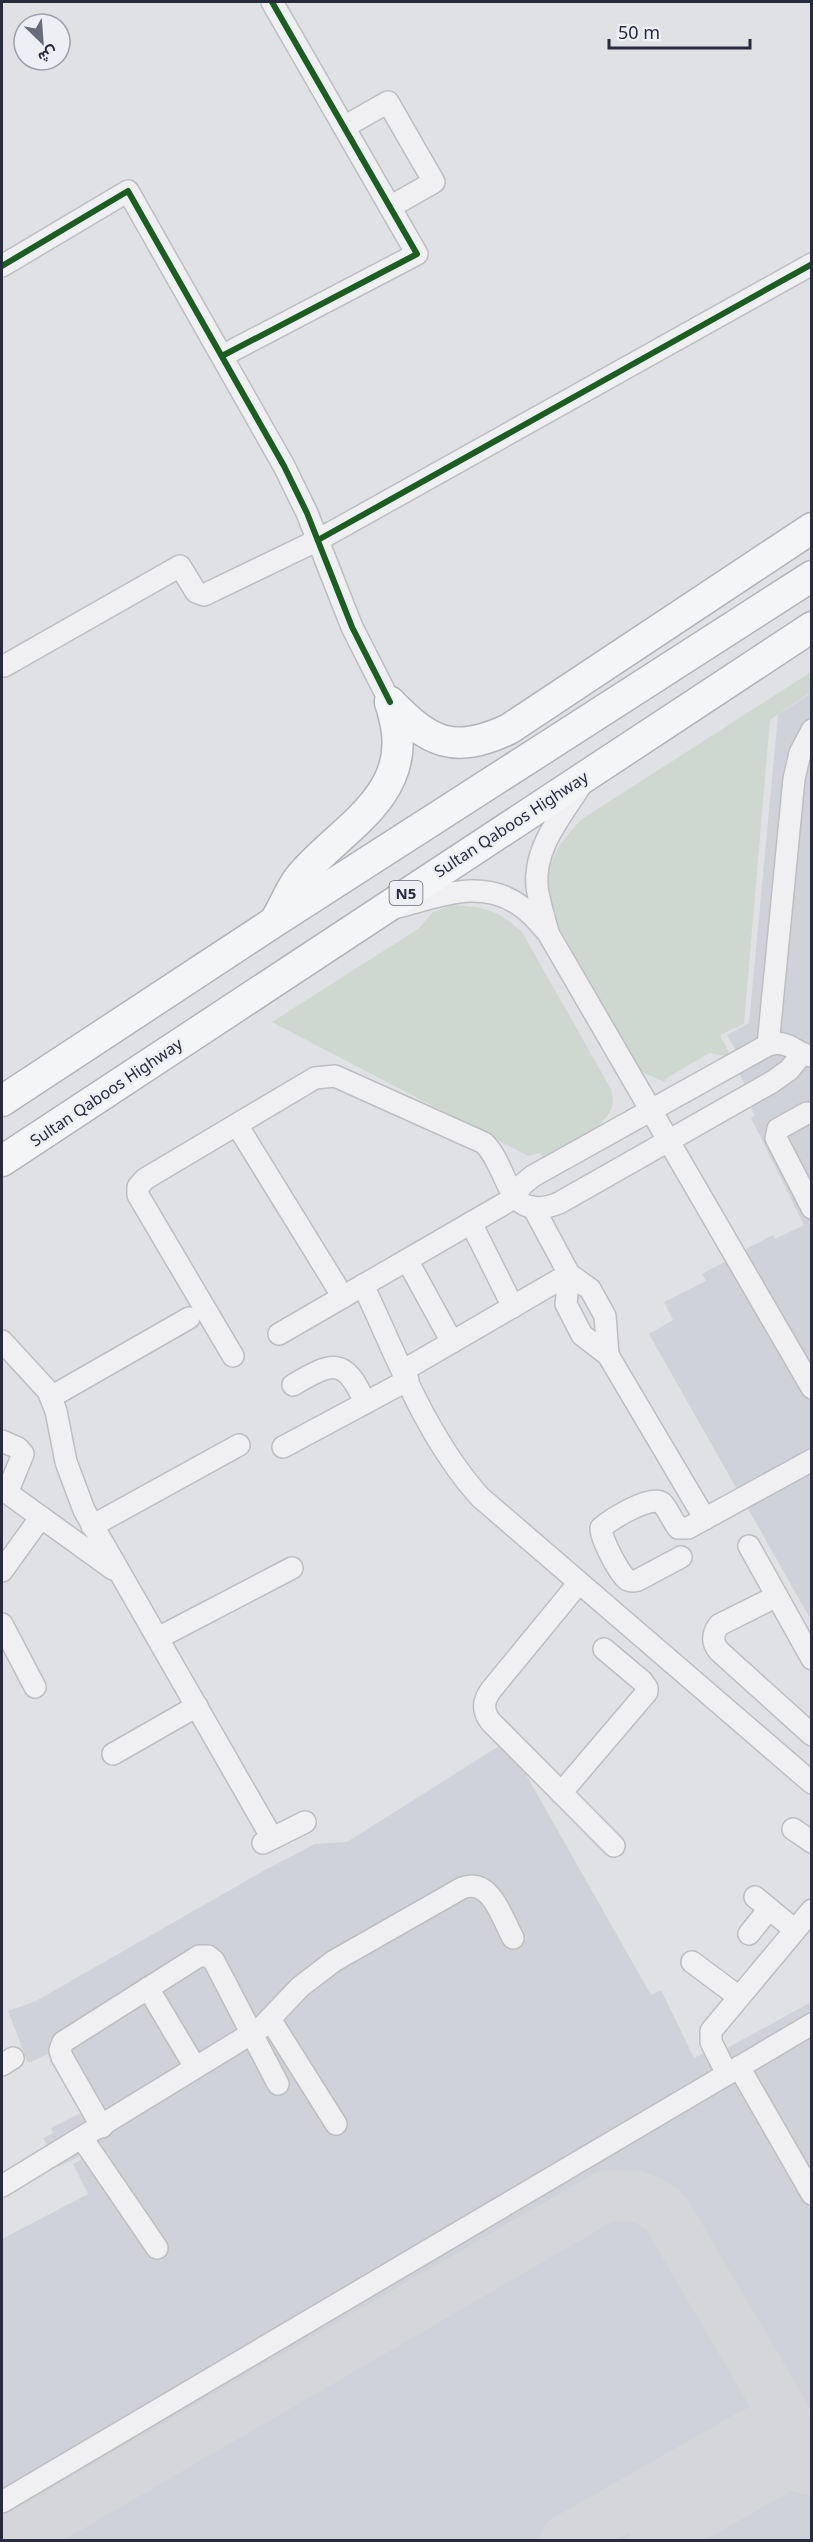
<svg xmlns="http://www.w3.org/2000/svg" width="813" height="2542" font-family="'Noto Sans',Vazirmatn,sans-serif">
<style>
.built{fill:#d0d2da}
.green{fill:#ced8d0}
.lines{fill:none;stroke-linecap:round;stroke-linejoin:round}
.taxiway{stroke:#d4d6da;stroke-width:51}
.minor-casing{stroke:#bdbec2;stroke-width:24}
.highway-casing{stroke:#b3b4ba;stroke-width:33}
.minor{stroke:#f0f0f2;stroke-width:21}
.highway{stroke:#f4f5f6;stroke-width:30}
.cycleway-casing{stroke:#edeff5;stroke-width:10}
.cycleway{stroke:#1b5e20;stroke-width:6}
.labels{text-anchor:middle;dominant-baseline:central;stroke-width:5;stroke-linejoin:round;paint-order:stroke}
.shield{fill:#edeff5;stroke:#636675;stroke-width:1.5}
.shield-label{font-size:15px;font-weight:bold;fill:#282b3e}
.street-label{font-size:16px;fill:#282b3e;stroke:#edeff5}
</style>
<rect width="100%" height="100%" fill="#e0e1e5"/>
<g class="built">
<path d="M811,693V1620L649,1334L673,1320L664,1302L706,1281L702,1274L728,1260L730,1263L747,1253L746,1249L773,1235L775,1239L804,1225L751,1118L755,1116L751,1108L768,1097L760,1081L746,1087L738,1071V1054L727,1035L749,1023L778,715Z"/>
<path d="M507,1741L651,1995L661,1990L694,2058L707,2051L711,2057L811,2002V2540H2V2239L88,2194L73,2164L81,2160L80,2156L58,2167L43,2138L53,2133L51,2128L82,2112L61,2071L57,2073L48,2054L28,2063L8,2011L36,2001L265,1870L315,1844L347,1842Z"/>
</g>
<g class="green">
<path d="M811,672V692L770,720L744,1024L720,1035L729,1052L726,1056L709,1053L667,1078L665,1082L639,1071L554,918C538,877 552,849 582,819Z"/>
<path d="M452,905C484,907 497,909 522,932L611,1089C612,1093 613,1099 613,1103C609,1128 564,1148 544,1160L540,1153L528,1156L272,1022L418,929L433,912Z"/>
</g>
<g class="lines">
<g class="taxiway">
<path d="M13,2540L606,2196C633,2195 645,2195 666,2213L812,2462"/>
<path d="M566,2540L752,2434C770,2426 779,2428 797,2436"/>
<path d="M654,2540L787,2464L812,2470"/>
</g>
<defs>
<g id="minor">
<path d="M344,127L388,102L434,182L390,207"/>
<path d="M2,266L128,191L284,466L307,513L352,627L390,702"/>
<path d="M222,356L417,254L272,2"/>
<path d="M4,666L180,566L196,592L204,595L318,540L812,264"/>
<path d="M398,907C440,896 483,877 522,907C532,914 540,924 548,933L812,1388"/>
<path d="M548,932C544,917 539,902 537,887C533,847 563,814 583,782"/>
<path d="M768,1045L794,779L800,753L812,730"/>
<path d="M807,1113L778,1129L776,1138L812,1208"/>
<path d="M237,1125L343,1297"/>
<path d="M533,1207L569,1274L590,1289L605,1316L608,1355"/>
<path d="M471,1223L513,1307"/>
<path d="M407,1260L452,1342"/>
<path d="M569,1274L566,1304L582,1335L608,1355L705,1519"/>
<path d="M363,1285C397,1357 426,1437 480,1497L812,1783"/>
<path d="M279,1334L514,1198L522,1185L533,1176L768,1045C792,1039 793,1054 812,1056"/>
<path d="M2,1341L48,1391L56,1411L66,1462L84,1510L272,1838"/>
<path d="M233,1356L138,1195V1187L145,1179L315,1078L335,1076L484,1143C510,1168 505,1225 559,1203L772,1082L789,1070L802,1054"/>
<path d="M404,1370L569,1274"/>
<path d="M293,1385C332,1362 345,1356 365,1403"/>
<path d="M51,1397L189,1318"/>
<path d="M2,1441L18,1448L23,1454L7,1493"/>
<path d="M283,1447L408,1380"/>
<path d="M2,1489L113,1569"/>
<path d="M92,1526L239,1445"/>
<path d="M749,1546L812,1659"/>
<path d="M681,1557L638,1580C634,1581 632,1582 628,1580C620,1576 600,1537 601,1528C610,1520 651,1494 662,1503C668,1509 672,1520 678,1528H688L812,1460"/>
<path d="M2,1571L41,1517"/>
<path d="M578,1584L491,1690C483,1701 482,1711 491,1722L614,1846"/>
<path d="M777,1596L719,1625C712,1634 712,1643 719,1651L812,1735"/>
<path d="M2,1624L35,1687"/>
<path d="M158,1638L292,1568"/>
<path d="M113,1754L197,1706"/>
<path d="M561,1793L647,1692V1688L642,1681L604,1649"/>
<path d="M793,1829L812,1842"/>
<path d="M263,1843L305,1822"/>
<path d="M755,1897L795,1930"/>
<path d="M749,1934L769,1909"/>
<path d="M692,1962L739,1997"/>
<path d="M148,1988L195,2067"/>
<path d="M270,2019L336,2124"/>
<path d="M2,2065L13,2058"/>
<path d="M739,2067L812,2194"/>
<path d="M727,2074L711,2042V2031L812,1910"/>
<path d="M102,2127L62,2057L60,2050L63,2042L199,1956H208L214,1961L278,2084"/>
<path d="M82,2138L157,2248"/>
<path d="M2,2186L262,2027L300,1987L334,1961L462,1888C491,1877 502,1918 513,1938"/>
<path d="M2,2502L812,2024"/>
</g>
<g id="highway">
<path d="M390,702C430,743 454,755 509,729L812,528"/>
<path d="M276,919C284,906 290,890 299,878C335,833 405,801 397,733C396,723 393,712 390,702"/>
<path d="M2,1101L274,922L812,576"/>
<path d="M2,1161L812,627"/>
</g>
</defs>
<use href="#minor" class="minor-casing"/>
<use href="#highway" class="highway-casing"/>
<use href="#minor" class="minor"/>
<use href="#highway" class="highway"/>
<defs>
<g id="cycleway">
<path d="M2,266L128,191L284,466L307,513L352,627L390,702"/>
<path d="M222,356L417,254L272,2"/>
<path d="M318,540L812,264"/>
</g>
</defs>
<use href="#cycleway" class="cycleway-casing"/>
<use href="#cycleway" class="cycleway"/>
</g>
<g class="labels">
<rect class="shield" x="389.5" y="881" width="33" height="24" rx="4.5"/>
<g class="shield-label">
<text x="406" y="893">N5</text>
</g>
<g class="street-label">
<text transform="translate(511 824) rotate(-33)">Sultan Qaboos Highway</text>
<text transform="translate(106 1092) rotate(-34)">Sultan Qaboos Highway</text>
</g>
</g>
<rect width="813" height="2542" fill="none" stroke="#282b3e" stroke-width="6"/>
<g transform="translate(42 42) rotate(155)"><circle r="28" fill="#edeff5" stroke="#9ea1ac" stroke-width="1.5"/>
<path d="M0-4.5L10 22L0 15L-10 22Z" fill="#686b78"/>
<text y="-9" font-size="16" font-weight="bold" text-anchor="middle" fill="#282b3e">ش</text>
</g>
<path d="M609 39v9h141v-9" fill="none" stroke="#282b3e" stroke-width="3"/>
<text x="618" y="39" font-size="18" fill="#282b3e" stroke="#edeff5" stroke-width="4.5" paint-order="stroke">50 m</text>
</svg>
